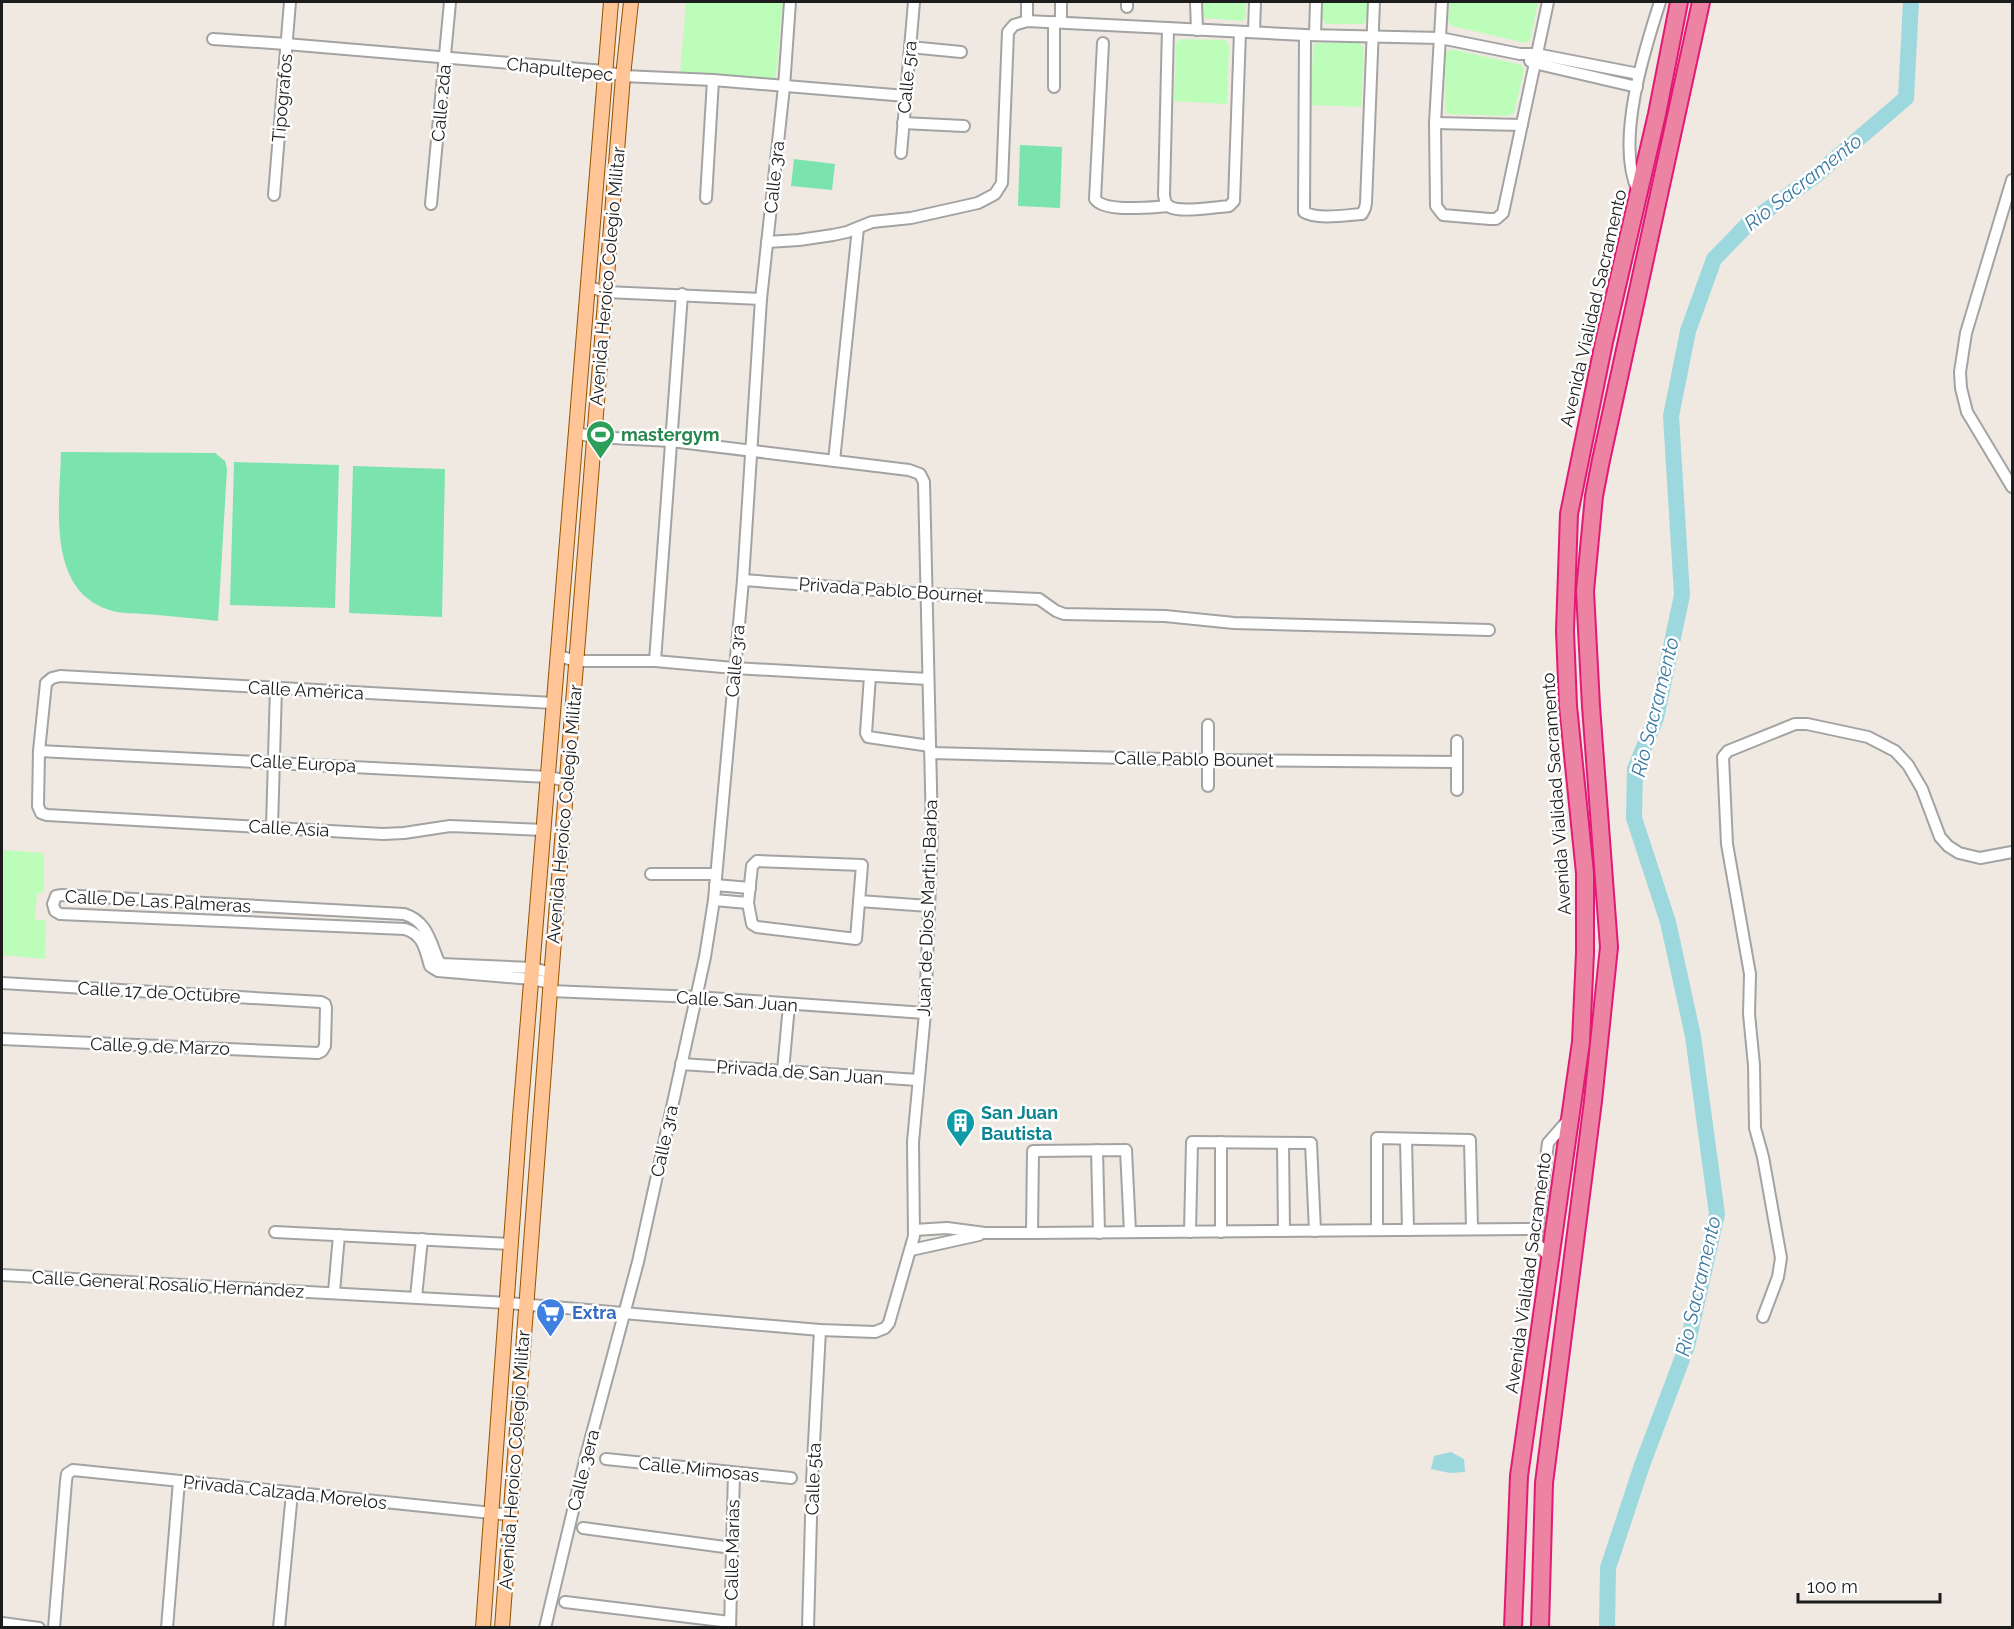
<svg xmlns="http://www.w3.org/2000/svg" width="2014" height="1629" font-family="Raleway,sans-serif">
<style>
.park{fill:#bdfdba}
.pitch{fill:#7ae3ae}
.water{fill:#9ed8df}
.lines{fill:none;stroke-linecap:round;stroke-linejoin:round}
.river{stroke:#9ed8df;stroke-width:16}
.minor-casing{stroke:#a3a3a3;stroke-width:14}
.major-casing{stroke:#955200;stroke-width:16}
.highway-casing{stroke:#e21975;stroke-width:20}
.minor{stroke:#fff;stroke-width:10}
.major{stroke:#ffc596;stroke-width:14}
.highway{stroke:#ec83a3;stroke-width:16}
.labels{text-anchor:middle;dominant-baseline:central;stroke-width:5;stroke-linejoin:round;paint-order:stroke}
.street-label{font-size:18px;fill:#1c1c1c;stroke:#fff}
.leisure-label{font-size:18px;font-weight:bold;fill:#27864d;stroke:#fff;text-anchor:start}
.culture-label{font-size:18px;font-weight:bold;fill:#0d838f;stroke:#fff;text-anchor:start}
.shop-label{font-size:18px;font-weight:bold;fill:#366cbe;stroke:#fff;text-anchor:start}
.water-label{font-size:20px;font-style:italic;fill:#3e7ba1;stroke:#fff}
</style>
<rect width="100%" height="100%" fill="#efe9e1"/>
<g class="park">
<path d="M686,2H783L775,84L680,74Z"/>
<path d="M1202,2H1246V18L1242,21L1205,18L1201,14Z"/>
<path d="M1322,2H1368L1367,21L1363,24H1326L1322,19Z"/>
<path d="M1449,2H1538L1530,40L1525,43L1452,26L1448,21Z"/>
<path d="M1180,39L1225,40L1229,45L1227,104L1174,101L1176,43Z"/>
<path d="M1317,43H1359L1364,48L1361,107L1311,105L1313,46Z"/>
<path d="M1451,49L1522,65L1524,70L1514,113L1508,116L1448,114L1445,110L1446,53Z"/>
<path d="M2,850L44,853V893H37L35,919L46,921L45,959L2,955Z"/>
</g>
<g class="pitch">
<path d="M1020,145L1062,147L1060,208L1018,206Z"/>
<path d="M794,159L835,164L832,190L791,186Z"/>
<path d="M61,452L215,453L225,461L227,469L218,621C194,618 169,616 145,614C135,613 123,614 113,611C45,593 60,505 61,452Z"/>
<path d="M234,462L339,465L335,608L230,605Z"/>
<path d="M353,466L445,469L442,617L349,613Z"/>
</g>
<path class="water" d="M1451,1452L1464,1459L1465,1472L1450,1473L1431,1469L1434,1456Z"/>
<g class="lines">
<path class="river" d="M1607,1628L1608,1568L1642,1465L1687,1346L1717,1214L1693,1036L1668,922L1634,818L1635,769L1656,718L1682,595L1671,416L1688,331L1714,259L1750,222L1815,176L1906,98L1911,2"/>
<defs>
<g id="minor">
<path d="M1061,2V22"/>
<path d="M1196,2L1197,30"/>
<path d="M1442,2L1435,123L1436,206L1443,215L1490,219H1496L1503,213L1548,2"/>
<path d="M1127,7V2"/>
<path d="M1027,21V2"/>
<path d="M1054,22V87"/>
<path d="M1168,28L1164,195C1165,200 1165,205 1170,207C1181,213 1216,207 1229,206L1234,201L1240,32"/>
<path d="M1254,32L1255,2"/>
<path d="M1305,35L1304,212C1317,220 1347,215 1362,214L1365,208L1366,203L1374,2"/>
<path d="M1315,35L1316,2"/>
<path d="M213,39L286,44L604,71L623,76L713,80L906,96"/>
<path d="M1103,43L1095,199C1105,213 1151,207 1169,206"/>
<path d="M910,47L961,52"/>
<path d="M1530,61L1534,63L1637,87"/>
<path d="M903,123L964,126"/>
<path d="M1435,123L1522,125"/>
<path d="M901,153L914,2"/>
<path d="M2012,180L1966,333L1960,372L1961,388L1967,412L2012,487"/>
<path d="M1638,191C1615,143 1644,51 1660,2"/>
<path d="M274,195L290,2"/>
<path d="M706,198L713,80"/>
<path d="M431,204L450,2"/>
<path d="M767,242L799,240L833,235L847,232L872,222L911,218L978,203L995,194L1002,183L1008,32L1014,25L1027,21L1305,35L1440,38L1520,54H1536L1639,74"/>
<path d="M589,287L606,292L761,299"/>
<path d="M834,461L858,228"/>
<path d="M743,580L927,594L1039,599L1056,611L1064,614L1165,616L1234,623L1489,630"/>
<path d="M559,656L576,661H655L734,668L928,679"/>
<path d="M655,661L682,294"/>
<path d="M870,676L866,733L868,737L930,746"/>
<path d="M1208,725V786"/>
<path d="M39,751L549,777L567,781"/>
<path d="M931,753L1208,760L1457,762"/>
<path d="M1457,790V741"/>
<path d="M272,827L276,688"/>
<path d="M544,830L450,826L404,833L383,834L47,815L41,813L38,806L39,751L46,683L52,678L60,676L553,703"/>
<path d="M757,861L862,865L856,939L757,927L752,924L748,903L752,866Z"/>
<path d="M651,874H716"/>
<path d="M715,885L750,888"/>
<path d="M714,900L748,903"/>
<path d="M859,901L929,906"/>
<path d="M2,983L321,1002L325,1004L326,1008L325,1046L322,1051L318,1053L2,1039"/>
<path d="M551,983L532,979L438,971L430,966C425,950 424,935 405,929L60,914L55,911L53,904L56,896L62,895L404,914C427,921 430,941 438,960L441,964L532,968L552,973"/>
<path d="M550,991L696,997L925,1013"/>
<path d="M681,1064L918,1080"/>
<path d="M783,1071L789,1005"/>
<path d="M1406,1139L1408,1230"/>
<path d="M1283,1143L1284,1231"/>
<path d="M1097,1150L1099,1233"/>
<path d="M914,1230L947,1228L985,1233H1032L1537,1229"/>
<path d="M1377,1230V1138L1470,1140L1472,1229"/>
<path d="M275,1232L511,1244"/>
<path d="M1190,1232L1192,1142L1311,1143L1315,1231"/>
<path d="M1221,1232V1142"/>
<path d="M1032,1233L1033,1151L1126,1150L1130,1232"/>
<path d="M911,1250L979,1235"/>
<path d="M1551,1259L1535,1241L1537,1229L1548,1143L1568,1120"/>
<path d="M2,1275L508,1303L820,1330L875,1332L885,1328L889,1323L914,1236L913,1142L925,1013L932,831L924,482L920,474L909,470L671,441L594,437L576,433"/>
<path d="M334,1292L339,1235"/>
<path d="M416,1297L422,1239"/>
<path d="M1763,1317L1778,1277L1781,1258L1763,1157L1755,1128L1754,1065L1749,1014L1750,974L1727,844L1723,757L1728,751L1795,724H1807L1868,737L1895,751L1908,765L1922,789L1940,837L1948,846L1959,853L1980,858L2012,852"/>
<path d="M606,1459L791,1478"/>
<path d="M583,1528L732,1548"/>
<path d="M565,1602L730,1622"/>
<path d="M2,1623L39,1628"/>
<path d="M54,1628L66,1481L67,1474L73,1470L511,1515"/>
<path d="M167,1628L179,1481"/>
<path d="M279,1628L292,1493"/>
<path d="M545,1628L586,1456L638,1262L705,957L714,900L743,580L761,299L784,87L790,2"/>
<path d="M730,1628L734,1473"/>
<path d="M808,1628L812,1481L820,1330"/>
</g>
<g id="major">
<path d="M483,1628L520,1117L611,2"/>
<path d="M502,1628L550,991L623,76L631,2"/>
</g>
<g id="highway">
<path d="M1513,1628L1519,1476L1581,1042L1585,953V873L1568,706L1565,631L1569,514L1604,342L1657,114L1679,2"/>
<path d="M1540,1628L1544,1483L1593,1101L1609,947L1591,706L1585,591L1594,496L1601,460L1701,2"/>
</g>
</defs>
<use href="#minor" class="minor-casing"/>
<use href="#major" class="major-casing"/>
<use href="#highway" class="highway-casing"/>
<use href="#minor" class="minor"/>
<use href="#major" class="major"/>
<use href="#highway" class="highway"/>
</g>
<defs>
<symbol id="stadium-pin" viewBox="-11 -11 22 30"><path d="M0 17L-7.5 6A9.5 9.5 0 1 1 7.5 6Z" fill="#2e9e5b" stroke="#fff"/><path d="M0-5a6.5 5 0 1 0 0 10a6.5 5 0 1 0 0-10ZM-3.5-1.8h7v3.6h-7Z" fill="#fff"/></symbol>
<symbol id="building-pin" viewBox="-11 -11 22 30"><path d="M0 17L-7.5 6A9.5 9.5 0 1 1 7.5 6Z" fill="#0f9aa8" stroke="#fff"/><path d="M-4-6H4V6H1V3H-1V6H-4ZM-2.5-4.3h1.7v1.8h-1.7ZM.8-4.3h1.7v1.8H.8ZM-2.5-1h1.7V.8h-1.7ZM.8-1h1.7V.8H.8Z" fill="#fff"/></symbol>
<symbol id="supermarket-pin" viewBox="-11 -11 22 30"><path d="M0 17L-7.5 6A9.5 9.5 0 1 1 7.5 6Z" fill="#3f7fe0" stroke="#fff"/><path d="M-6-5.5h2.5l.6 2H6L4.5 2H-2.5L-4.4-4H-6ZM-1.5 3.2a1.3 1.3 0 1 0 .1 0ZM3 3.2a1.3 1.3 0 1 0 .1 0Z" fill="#fff"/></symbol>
</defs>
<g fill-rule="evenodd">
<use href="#stadium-pin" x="584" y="418" width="33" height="45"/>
<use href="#building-pin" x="944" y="1106" width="33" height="45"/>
<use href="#supermarket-pin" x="534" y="1296" width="33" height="45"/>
</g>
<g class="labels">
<g class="street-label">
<text transform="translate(560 69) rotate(6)">Chapultepec</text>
<text transform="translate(907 77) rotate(-85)">Calle 5ra</text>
<text transform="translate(282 98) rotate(-85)">Tipografos</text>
<text transform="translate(441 103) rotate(-85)">Calle 2da</text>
<text transform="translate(774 177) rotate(-84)">Calle 3ra</text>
<text transform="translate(607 276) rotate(-85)">Avenida Heroico Colegio Militar</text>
<text transform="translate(1593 308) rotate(-77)">Avenida Vialidad Sacramento</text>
<text transform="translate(891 590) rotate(4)">Privada Pablo Bournet</text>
<text transform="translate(735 661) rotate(-85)">Calle 3ra</text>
<text transform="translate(306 690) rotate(3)">Calle América</text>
<text transform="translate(1194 759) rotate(1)">Calle Pablo Bounet</text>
<text transform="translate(303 763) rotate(3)">Calle Europa</text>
<text transform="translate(1556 794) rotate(-94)">Avenida Vialidad Sacramento</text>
<text transform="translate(564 814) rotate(-85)">Avenida Heroico Colegio Militar</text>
<text transform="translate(289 828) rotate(3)">Calle Asia</text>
<text transform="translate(158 901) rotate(3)">Calle De Las Palmeras</text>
<text transform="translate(927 908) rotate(-88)">Juan de Dios Martin Barba</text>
<text transform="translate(159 992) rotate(3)">Calle 17 de Octubre</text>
<text transform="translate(737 1001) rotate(4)">Calle San Juan</text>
<text transform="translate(160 1046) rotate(2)">Calle 9 de Marzo</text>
<text transform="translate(800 1072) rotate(4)">Privada de San Juan</text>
<text transform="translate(664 1141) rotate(-78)">Calle 3ra</text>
<text transform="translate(1528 1273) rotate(-82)">Avenida Vialidad Sacramento</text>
<text transform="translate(168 1284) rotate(3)">Calle General Rosalío Hernández</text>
<text transform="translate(514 1460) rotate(-86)">Avenida Heroico Colegio Militar</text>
<text transform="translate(699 1469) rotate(6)">Calle Mimosas</text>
<text transform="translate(583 1470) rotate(-76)">Calle 3era</text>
<text transform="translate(813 1479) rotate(-88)">Calle 5ta</text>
<text transform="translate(285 1492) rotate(6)">Privada Calzada Morelos</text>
<text transform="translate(732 1550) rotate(-89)">Calle Marías</text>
</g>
<g class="leisure-label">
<text x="621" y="434">mastergym</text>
</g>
<g class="culture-label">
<text x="981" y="1112">San Juan<tspan x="981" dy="21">Bautista</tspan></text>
</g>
<g class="shop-label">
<text x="572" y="1312">Extra</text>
</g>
<g class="water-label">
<text transform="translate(1803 182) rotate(-38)">Rio Sacramento</text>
<text transform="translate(1655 707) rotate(-76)">Rio Sacramento</text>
<text transform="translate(1698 1286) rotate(-77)">Rio Sacramento</text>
</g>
</g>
<rect width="2014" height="1629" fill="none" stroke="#1c1c1c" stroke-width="6"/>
<path d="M1798 1593v9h142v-9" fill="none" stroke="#1c1c1c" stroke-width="3"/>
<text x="1807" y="1593" font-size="18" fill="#1c1c1c" stroke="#ffffff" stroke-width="4.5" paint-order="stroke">100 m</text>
</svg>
